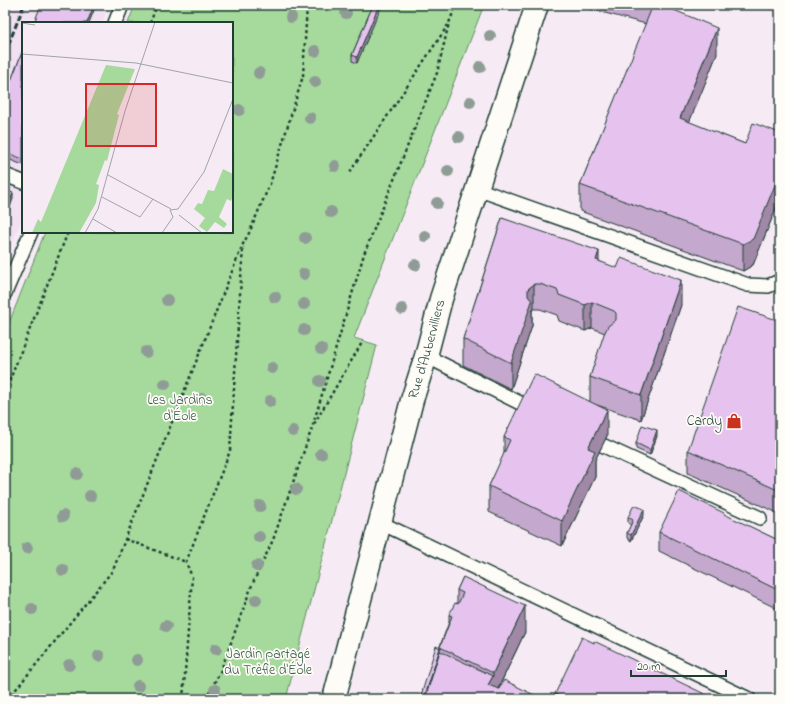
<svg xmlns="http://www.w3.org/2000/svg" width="785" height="704" font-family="'Indie Flower',sans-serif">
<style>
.built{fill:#f1dff2}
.green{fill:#a6da9c;stroke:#628c68}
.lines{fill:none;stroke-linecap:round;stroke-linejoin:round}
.lane-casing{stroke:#1f3d34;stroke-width:16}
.secondary-casing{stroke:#1f3d34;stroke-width:25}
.path{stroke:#1f3d34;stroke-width:2.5;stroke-dasharray:3 3;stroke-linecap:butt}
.lane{stroke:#fdfcf7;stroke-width:13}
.secondary{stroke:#fdfcf7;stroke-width:22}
.rail{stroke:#1f3d34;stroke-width:3;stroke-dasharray:6 3;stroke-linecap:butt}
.tree{fill:#8f9c96}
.wall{fill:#c5a8cd;stroke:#1f3d34}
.shaded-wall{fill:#a088a7;stroke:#1f3d34}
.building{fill:#e5c3ee;stroke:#1f3d34}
.labels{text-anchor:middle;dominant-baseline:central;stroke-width:3.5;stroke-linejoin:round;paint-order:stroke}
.street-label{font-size:14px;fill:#1f3d34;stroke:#fdfcf7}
.park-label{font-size:14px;fill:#3a5c49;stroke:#fdfcf7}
.poi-label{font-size:14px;fill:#1f3d34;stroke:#fdfcf7;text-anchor:end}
.inset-road{fill:none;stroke:#a0a5a7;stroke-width:1}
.view{fill:#d62828;fill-opacity:0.15;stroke:#d62828;stroke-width:2}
.inset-edge{fill:none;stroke:#1f3d34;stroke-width:2}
</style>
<rect width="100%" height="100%" fill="#f6ebf4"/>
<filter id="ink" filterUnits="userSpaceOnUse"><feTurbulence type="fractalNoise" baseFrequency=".025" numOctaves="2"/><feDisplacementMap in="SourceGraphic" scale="8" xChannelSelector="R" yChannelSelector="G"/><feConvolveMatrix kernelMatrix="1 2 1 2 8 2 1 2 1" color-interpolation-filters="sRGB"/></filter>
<g filter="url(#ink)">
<path class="built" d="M5,5H109L102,23H23V217L5,259Z"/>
<path class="green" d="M135,5H484L354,338L377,345L286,699H5V333L45,232H232V23H128Z"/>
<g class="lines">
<defs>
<g id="lane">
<path d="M115,23L122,5"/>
<path d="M5,175L23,182"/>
<path d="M477,189L748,285L768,286L780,281"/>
<path d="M5,293L31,232"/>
<path d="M426,356L530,408"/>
<path d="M602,445L760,518"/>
<path d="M379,522L749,699"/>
</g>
<g id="secondary">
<path id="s1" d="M334,699L412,400L426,356L441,299L537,5"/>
</g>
</defs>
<use href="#lane" class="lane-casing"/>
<use href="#secondary" class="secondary-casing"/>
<g class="path">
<path d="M150,23L157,5"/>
<path d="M350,172L448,25"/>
<path d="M5,392L68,232"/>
<path d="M314,424L363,341"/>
<path d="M125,539L186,562"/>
<path d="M8,699L113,570L243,244L249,233L270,184L303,76L307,5"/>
<path d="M183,699L192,577L186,562L230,451L243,247"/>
<path d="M206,699L221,670L252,585L273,540L312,428L364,254L437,73L449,23L456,5"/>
</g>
<use href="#lane" class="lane"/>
<use href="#secondary" class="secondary"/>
<path class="rail" d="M5,53L24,5"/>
</g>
<g class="tree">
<circle cx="346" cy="13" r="6"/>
<circle cx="291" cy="17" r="6"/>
<circle cx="490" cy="36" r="6"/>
<circle cx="315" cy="51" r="6"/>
<circle cx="480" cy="67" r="6"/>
<circle cx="259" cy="73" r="6"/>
<circle cx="315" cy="82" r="6"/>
<circle cx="470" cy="102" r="6"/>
<circle cx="239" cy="110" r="6"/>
<circle cx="310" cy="118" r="6"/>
<circle cx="459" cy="137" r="6"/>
<circle cx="335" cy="166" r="6"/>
<circle cx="448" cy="171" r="6"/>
<circle cx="437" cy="203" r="6"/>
<circle cx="331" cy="212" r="6"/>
<circle cx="425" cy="236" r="6"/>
<circle cx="305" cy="238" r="6"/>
<circle cx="415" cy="265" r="6"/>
<circle cx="304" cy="274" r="6"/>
<circle cx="275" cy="297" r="6"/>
<circle cx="167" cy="300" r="6"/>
<circle cx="304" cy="304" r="6"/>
<circle cx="402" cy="309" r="6"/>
<circle cx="304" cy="330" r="6"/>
<circle cx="321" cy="349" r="6"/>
<circle cx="146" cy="352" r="6"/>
<circle cx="272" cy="368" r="6"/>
<circle cx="320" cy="381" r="6"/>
<circle cx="165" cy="384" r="6"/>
<circle cx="202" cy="399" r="6"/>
<circle cx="270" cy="401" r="6"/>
<circle cx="293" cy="431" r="6"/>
<circle cx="321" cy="454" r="6"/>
<circle cx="77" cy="474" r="6"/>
<circle cx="296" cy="489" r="6"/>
<circle cx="90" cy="496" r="6"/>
<circle cx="260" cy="506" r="6"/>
<circle cx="63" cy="516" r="6"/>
<circle cx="259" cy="537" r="6"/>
<circle cx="27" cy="548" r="6"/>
<circle cx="257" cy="566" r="6"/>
<circle cx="63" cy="570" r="6"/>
<circle cx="256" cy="600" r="6"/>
<circle cx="32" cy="609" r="6"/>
<circle cx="166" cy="626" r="6"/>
<circle cx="216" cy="649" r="6"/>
<circle cx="99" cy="656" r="6"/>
<circle cx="137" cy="660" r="6"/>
<circle cx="69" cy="665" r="6"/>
<circle cx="138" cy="686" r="6"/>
<circle cx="215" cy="690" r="6"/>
</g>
<g class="wall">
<path d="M373,5L357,63L352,61V55Z"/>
<path d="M579,5H673L672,9L717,54L689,122L745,144L780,133V202L779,201L753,265L743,271L580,211V185L646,24L579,6Z"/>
<path d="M23,50V165L5,158V96Z"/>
<path d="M502,218L599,261L681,305L641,420L597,405L607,436L595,460V477L562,546L489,512V486L504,455V437L590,401V377L605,333L592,328L585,331L559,321L557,315L540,309H534L532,311V326L511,389L463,365V339Z"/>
<path d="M780,321V514L688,473V450Z"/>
<path d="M657,436L650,455L636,449V443Z"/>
<path d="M644,515L631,541L627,538V533L631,525L628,523V517Z"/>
<path d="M724,515L780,541V610L659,551V532Z"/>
<path d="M463,577L525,632L498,689L542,699H420L449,622V615L457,603V590Z"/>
<path d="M555,694L715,699H555Z"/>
</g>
<g class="shaded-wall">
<path d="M94,5H96L89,23H87Z"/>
<path d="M379,5H382L357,63V57Z"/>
<path d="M667,5H673L667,29Z"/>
<path d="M717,28V54L680,145V118Z"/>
<path d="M779,175V201L753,265L743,271V244Z"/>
<path d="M13,193V199L5,221V215Z"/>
<path d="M599,251V277L596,260Z"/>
<path d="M681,280V305L641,420V395Z"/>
<path d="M534,284V309L532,311V326L511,389V363L528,289Z"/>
<path d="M592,302V328L585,331V305Z"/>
<path d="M607,410V436L595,460V477L562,546V521L588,448Z"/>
<path d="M657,430V436L650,455V450Z"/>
<path d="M644,509V515L631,541V535Z"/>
<path d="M525,606V632L493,699L488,685L493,676V673Z"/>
<path d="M440,648V674L432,699H424Z"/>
</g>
<g class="building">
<path d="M41,5H94L87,23H34Z"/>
<path d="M373,5H379L357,57L352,55Z"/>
<path d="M653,5H662L717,28L680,118L745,144L753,123L780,133V175H779L753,239L743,244L580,185Z"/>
<path d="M23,50V159L5,152V96Z"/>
<path d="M5,190L13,193L5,215Z"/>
<path d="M502,218L599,251L596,260L617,268L621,258L681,280L641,395L590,377L604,334L608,326L616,320V313L614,311L592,302L585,305L559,295L557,290L540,284H534L528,289V296L532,301L511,363L463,339Z"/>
<path d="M738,307L780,321V491L688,450Z"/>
<path d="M534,374L607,410L588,448L595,451L562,521L489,486L510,440L504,437Z"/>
<path d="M642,425L657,430L650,450L636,443Z"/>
<path d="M679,491L724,513V514L780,541V591L659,532Z"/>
<path d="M634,505L644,509L631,535L627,533L633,520L628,517Z"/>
<path d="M463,577L525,606L493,673L440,647L452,616L449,615L455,603L458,604L463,593L457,590Z"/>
<path d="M582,637L594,643V641L715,699H566L555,694Z"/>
<path d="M436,646L440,648L424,699H420Z"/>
<path d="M440,651L493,676L488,685L499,689L504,680L542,699H425Z"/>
</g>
</g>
<defs>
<symbol id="shop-bare" viewBox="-9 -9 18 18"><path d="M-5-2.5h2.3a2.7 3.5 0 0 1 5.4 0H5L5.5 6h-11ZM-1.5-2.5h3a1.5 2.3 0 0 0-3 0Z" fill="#c8321e" stroke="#fdfcf7" stroke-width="2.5" paint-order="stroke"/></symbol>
</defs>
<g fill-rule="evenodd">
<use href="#shop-bare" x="723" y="410" width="22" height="22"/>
</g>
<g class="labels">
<g class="street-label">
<text stroke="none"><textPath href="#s1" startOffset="362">Rue d'Aubervilliers</textPath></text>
</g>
<g class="park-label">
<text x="180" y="400">Les Jardins<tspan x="180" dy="16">d'Éole</tspan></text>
<text x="268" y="654">Jardin partagé<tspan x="268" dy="16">du Trèfle d'Éole</tspan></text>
</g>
<g class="poi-label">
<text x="722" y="421">Cardy</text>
</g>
</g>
<g transform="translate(22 22)">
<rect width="211" height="211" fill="#f6ebf4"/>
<path d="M84,43L113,47L95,92L97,93L85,139L83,138L74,162L77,163L74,181L57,211H10L16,197L19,200ZM201,147L211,152V174L209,179L205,177L197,195L205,202L202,206L193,200L185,210L177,204L183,196L172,187L176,181L180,182L186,168L192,169Z" fill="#a6da9c"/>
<path class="inset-road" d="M0,1L13,3M0,32L114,41L211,61M86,153L149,187M80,175L118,195L131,177M156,187L182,150L211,77M157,193L180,211M151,195L148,188L156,187M71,197L95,211M63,211L76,187L103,89L133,0M140,211L151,195"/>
<path class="view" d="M64,62H134V124H64Z"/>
<rect width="211" height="211" class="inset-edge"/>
</g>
<rect width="785" height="704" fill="none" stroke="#fdfcf7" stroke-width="20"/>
<rect x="10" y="10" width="765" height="684" fill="none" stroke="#1f3d34" stroke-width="1.5" filter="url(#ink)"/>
<path d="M631 670v6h95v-6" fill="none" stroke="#1f3d34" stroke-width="2"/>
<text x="637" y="670" font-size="12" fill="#1f3d34" stroke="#fdfcf7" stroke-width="3" paint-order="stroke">20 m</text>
</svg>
